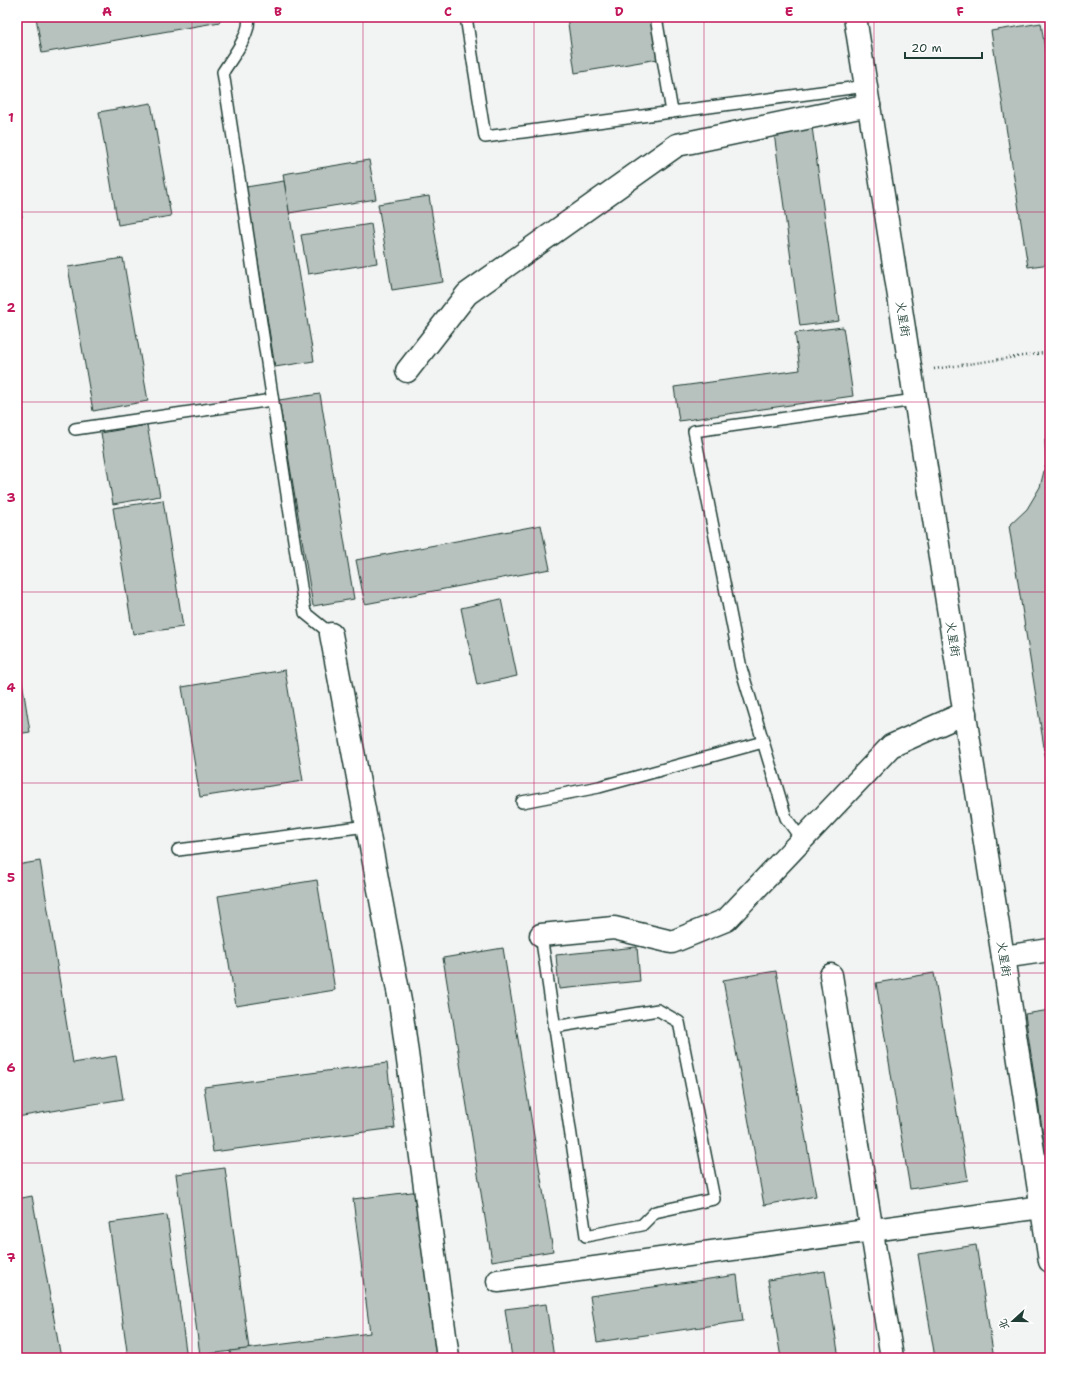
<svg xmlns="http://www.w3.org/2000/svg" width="1067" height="1375" font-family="'Shantell Sans','LXGW WenKai TC',sans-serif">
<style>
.building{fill:#b7c1bd;stroke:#1f3d34}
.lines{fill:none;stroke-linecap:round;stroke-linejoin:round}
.lane-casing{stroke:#1f3d34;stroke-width:14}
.street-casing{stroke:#1f3d34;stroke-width:25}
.secondary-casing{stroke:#1f3d34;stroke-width:25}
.path{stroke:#1f3d34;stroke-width:2.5;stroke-dasharray:1 3;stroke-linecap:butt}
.lane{stroke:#fff;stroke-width:11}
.street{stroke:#fff;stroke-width:22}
.secondary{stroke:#fff;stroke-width:22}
.grid{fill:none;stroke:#c2185b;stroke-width:1;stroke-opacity:0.55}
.labels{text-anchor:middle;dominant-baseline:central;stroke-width:3;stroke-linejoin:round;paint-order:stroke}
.street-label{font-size:12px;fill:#1f3d34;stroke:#fff}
.neatline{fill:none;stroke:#c2185b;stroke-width:1.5}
.grid-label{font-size:13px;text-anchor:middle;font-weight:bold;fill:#c2185b}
</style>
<rect width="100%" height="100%" fill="#f2f3f3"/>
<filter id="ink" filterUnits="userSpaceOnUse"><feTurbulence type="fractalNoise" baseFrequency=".025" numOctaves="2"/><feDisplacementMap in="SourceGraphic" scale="8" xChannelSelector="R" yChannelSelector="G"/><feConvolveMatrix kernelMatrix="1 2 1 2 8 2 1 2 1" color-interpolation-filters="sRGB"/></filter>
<g filter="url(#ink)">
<g class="building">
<path d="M36,17H220V22L42,53Z"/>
<path d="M567,17H651L658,59L575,73Z"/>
<path d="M1041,23L1050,82V264L1028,267L991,31Z"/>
<path d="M151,103L171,216L118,225L99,112Z"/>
<path d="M812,127L839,321L800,326L774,133Z"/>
<path d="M369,160L376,199L289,213L283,174Z"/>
<path d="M284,181L314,361L275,367L246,187Z"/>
<path d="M17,187L22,217L17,218Z"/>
<path d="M429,196L443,282L392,290L378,204Z"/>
<path d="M371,224L377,263L308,274L301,235Z"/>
<path d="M123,258L148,401L93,411L68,267Z"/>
<path d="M843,327L853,396L679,421L674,387L800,370L795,333Z"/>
<path d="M320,394L354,599L313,606L279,400Z"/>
<path d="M147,425L160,496L113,504L101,433Z"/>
<path d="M1050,438V785L1009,526L1027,509L1040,487L1046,463L1045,439Z"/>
<path d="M163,500L183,627L133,634L113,508Z"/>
<path d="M541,525L550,569L365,604L356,560Z"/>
<path d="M501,599L517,676L477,685L461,608Z"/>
<path d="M17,649L30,732L17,734Z"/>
<path d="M285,670L303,781L200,797L182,687Z"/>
<path d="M40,861L73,1063L116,1056L123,1099L17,1117V865Z"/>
<path d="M317,880L335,990L236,1006L218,896Z"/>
<path d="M637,947L640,981L559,989L556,955Z"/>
<path d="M503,948L553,1251L492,1261L443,958Z"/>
<path d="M776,971L816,1196L764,1205L723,980Z"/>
<path d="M934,973L968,1180L910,1189L876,983Z"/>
<path d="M1050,1010V1182L1025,1014Z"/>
<path d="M387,1063L395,1128L213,1152L204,1087Z"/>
<path d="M225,1168L249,1349L200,1355L176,1174Z"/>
<path d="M420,1191L443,1358H231L230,1351L370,1333L353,1199Z"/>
<path d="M32,1196L61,1358H17V1199Z"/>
<path d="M167,1215L187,1358H128L109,1223Z"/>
<path d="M976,1245L994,1358H935L918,1254Z"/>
<path d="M825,1271L839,1358H781L768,1280Z"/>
<path d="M737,1275L743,1321L597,1342L590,1296Z"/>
<path d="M546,1304L554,1358H512L505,1309Z"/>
</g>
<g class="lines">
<defs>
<g id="lane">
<path d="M248,17C252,33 231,59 223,72L305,613L331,634"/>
<path d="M466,17L485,137L866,86"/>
<path d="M656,17L672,112"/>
<path d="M75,429L272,400"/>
<path d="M522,802L599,787L763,742"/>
<path d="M802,840L786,818L741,668L694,431L915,400"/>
<path d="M178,850L367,826"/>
<path d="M541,935L586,1236L642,1225L655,1212L714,1199L679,1022L658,1010L554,1027"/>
</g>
<g id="street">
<path d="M407,371L467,294L677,145L869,105"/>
<path d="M331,634L400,1001L448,1358"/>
<path d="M541,935L614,928L672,942L726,920L891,746L965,713"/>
<path d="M831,975L892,1358"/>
<path d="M498,1281L1042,1207"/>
</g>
<g id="secondary">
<path d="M855,17L1003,957L1050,1261"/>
<path d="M1003,957L1050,950"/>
</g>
</defs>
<use href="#lane" class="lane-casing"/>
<use href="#street" class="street-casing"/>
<use href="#secondary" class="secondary-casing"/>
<path class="path" d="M934,369L1050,352"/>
<use href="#lane" class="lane"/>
<use href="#street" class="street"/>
<use href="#secondary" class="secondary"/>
</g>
</g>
<path class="grid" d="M192,17V1358M363,17V1358M534,17V1358M704,17V1358M874,17V1358M17,212H1050M17,402H1050M17,592H1050M17,783H1050M17,973H1050M17,1163H1050"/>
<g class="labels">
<g class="street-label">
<text transform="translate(903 319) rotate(81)">火星街</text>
<text transform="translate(953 639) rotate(81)">火星街</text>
<text transform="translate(1004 959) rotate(81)">火星街</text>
</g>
</g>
<rect width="1067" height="1375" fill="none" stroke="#fff" stroke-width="44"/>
<g transform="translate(1013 1321) rotate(249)" stroke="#ffffff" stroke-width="3" paint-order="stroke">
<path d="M0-3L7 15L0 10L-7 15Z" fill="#1f3d34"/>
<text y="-6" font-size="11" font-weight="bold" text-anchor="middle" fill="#1f3d34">北</text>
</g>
<path d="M905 52v6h77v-6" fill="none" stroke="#1f3d34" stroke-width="2"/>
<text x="911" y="52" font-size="12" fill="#1f3d34" stroke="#ffffff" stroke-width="3" paint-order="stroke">20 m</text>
<rect x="22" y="22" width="1023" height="1331" class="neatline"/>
<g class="grid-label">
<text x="107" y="16">A</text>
<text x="278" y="16">B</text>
<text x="448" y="16">C</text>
<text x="619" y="16">D</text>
<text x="789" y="16">E</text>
<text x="960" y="16">F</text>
<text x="11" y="122">1</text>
<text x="11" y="312">2</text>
<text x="11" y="502">3</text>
<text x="11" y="692">4</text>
<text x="11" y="882">5</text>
<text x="11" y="1072">6</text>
<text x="11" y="1262">7</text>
</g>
</svg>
